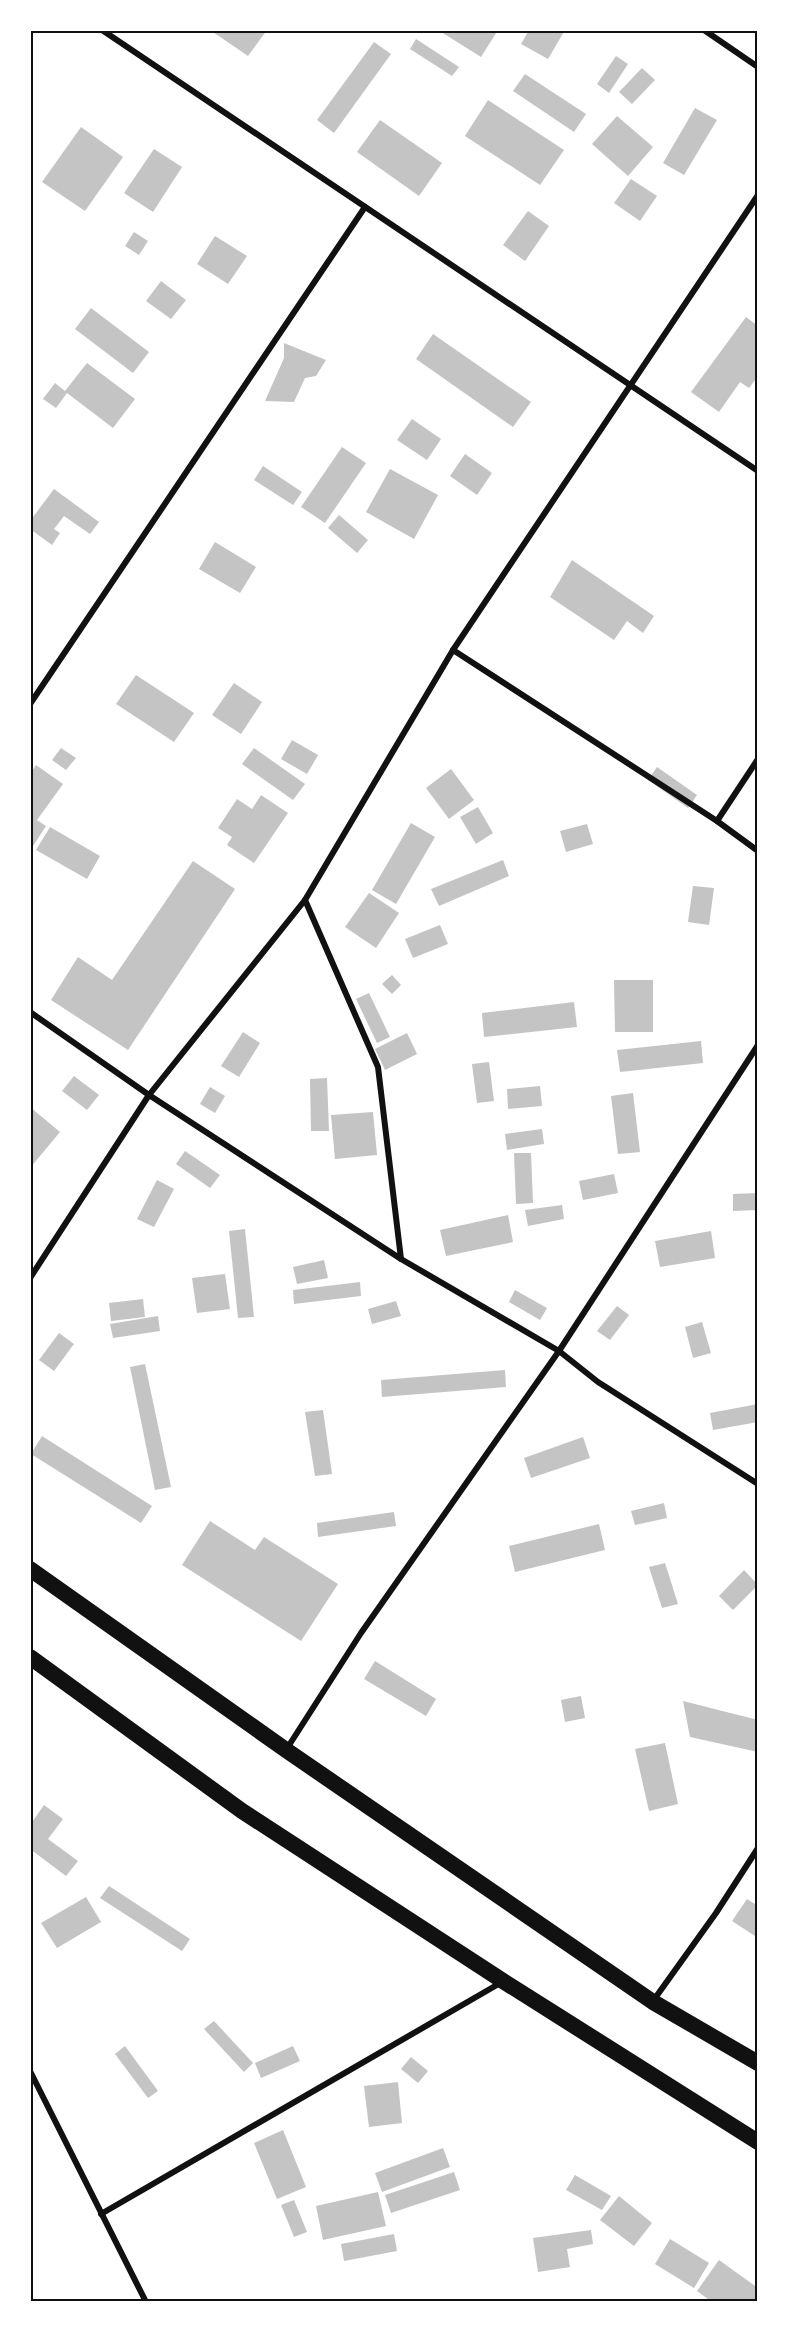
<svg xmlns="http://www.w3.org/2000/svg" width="788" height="2332" font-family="'Crimson Pro',serif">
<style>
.building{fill:#c4c4c4}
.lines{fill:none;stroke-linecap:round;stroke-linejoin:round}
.minor{stroke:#111;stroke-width:6}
.trunk{stroke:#111;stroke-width:16}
.neatline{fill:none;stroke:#111;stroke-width:2}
</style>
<rect width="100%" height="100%" fill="#fff"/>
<g class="building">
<path d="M210,30H267L248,56Z"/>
<path d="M438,30H498L481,57Z"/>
<path d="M529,30H565L548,59L521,44Z"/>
<path d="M416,39L459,67L452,76L410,49Z"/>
<path d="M374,42L391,54L334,133L317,120Z"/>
<path d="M616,56L628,64L609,93L597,84Z"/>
<path d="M642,68L655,80L632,104L619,92Z"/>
<path d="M525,74L586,114L574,132L513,91Z"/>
<path d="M488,100L564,150L540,185L465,136Z"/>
<path d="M695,108L717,120L684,175L663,163Z"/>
<path d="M617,116L653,147L628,176L592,144Z"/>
<path d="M380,120L442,163L419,196L357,152Z"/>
<path d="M81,127L123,157L85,211L42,182Z"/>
<path d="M154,149L182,167L153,212L124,193Z"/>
<path d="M631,179L657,196L640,221L614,203Z"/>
<path d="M528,211L549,226L525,261L503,245Z"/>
<path d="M134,232L148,241L139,255L125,246Z"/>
<path d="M215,236L247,256L228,284L197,264Z"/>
<path d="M161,281L186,300L171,319L146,301Z"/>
<path d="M91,308L149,352L133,373L75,329Z"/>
<path d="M746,317L758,326V352L755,356L758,358V376L749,388L740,382L719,412L691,392Z"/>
<path d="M433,334L531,402L513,427L416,359Z"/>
<path d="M284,343L326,360L316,376L305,378L294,402L265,401L284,358Z"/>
<path d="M87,363L135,399L113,428L67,393L56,408L43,399L55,383L65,391Z"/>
<path d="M412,419L441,439L427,460L397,440Z"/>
<path d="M342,447L366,463L325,523L301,507Z"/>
<path d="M465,454L492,473L477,495L450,476Z"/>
<path d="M263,466L302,492L293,505L254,480Z"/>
<path d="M390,469L438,495L414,539L366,512Z"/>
<path d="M54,489L99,522L90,534L64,516L54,529L60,533L52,545L30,529V521Z"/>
<path d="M339,515L368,540L357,553L328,528Z"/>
<path d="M215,542L256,567L240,593L199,569Z"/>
<path d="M572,560L654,616L643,633L627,621L614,640L550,597Z"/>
<path d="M136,675L194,713L174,742L116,704Z"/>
<path d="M234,683L262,702L241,734L212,715Z"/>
<path d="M292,740L318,755L307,774L281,759Z"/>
<path d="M61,748L76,758L66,770L52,760Z"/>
<path d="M254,748L305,784L293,800L242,764Z"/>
<path d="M36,765L63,784L37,820L46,826L33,846L30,844V774Z"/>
<path d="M657,767L697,795L688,808L648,780Z"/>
<path d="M451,769L474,800L449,819L426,788Z"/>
<path d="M261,795L288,813L254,863L227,845L232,837L218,828L237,799L252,809Z"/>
<path d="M478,807L493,833L476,844L460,817Z"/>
<path d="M411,823L435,837L396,904L372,890Z"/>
<path d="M587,824L593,844L566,852L560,831Z"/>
<path d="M50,827L100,856L87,879L36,850Z"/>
<path d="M503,860L509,876L439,906L431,889Z"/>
<path d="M193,861L235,889L128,1050L51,1000L78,957L112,980Z"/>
<path d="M693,886L714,888L709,925L688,922Z"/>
<path d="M369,893L399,913L376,948L345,927Z"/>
<path d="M440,925L448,944L413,958L405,939Z"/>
<path d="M392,975L401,985L392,994L382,984Z"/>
<path d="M614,980H653V1032H615Z"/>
<path d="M369,993L390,1037L377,1043L356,999Z"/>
<path d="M574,1002L577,1027L484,1037L482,1013Z"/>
<path d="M243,1032L260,1043L239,1077L221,1066Z"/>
<path d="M407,1033L417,1054L385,1070L375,1049Z"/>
<path d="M701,1041L703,1063L620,1072L617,1050Z"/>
<path d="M489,1062L494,1101L477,1103L472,1064Z"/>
<path d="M74,1076L99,1095L87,1110L62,1091Z"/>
<path d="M327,1078L329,1131H311L310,1079Z"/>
<path d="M540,1086L542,1106L508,1109L507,1089Z"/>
<path d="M210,1087L225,1096L215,1113L200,1104Z"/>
<path d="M633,1093L640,1152L618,1154L611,1096Z"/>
<path d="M30,1107L60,1132L30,1168Z"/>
<path d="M373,1112L377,1155L335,1159L331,1115Z"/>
<path d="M542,1129L544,1144L507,1150L505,1134Z"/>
<path d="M185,1151L220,1175L210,1188L176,1164Z"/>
<path d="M514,1153H531L533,1203L516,1204Z"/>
<path d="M614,1174L618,1193L583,1200L579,1181Z"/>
<path d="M157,1180L174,1189L154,1227L137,1219Z"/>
<path d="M758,1193V1210L733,1211V1194Z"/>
<path d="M562,1205L564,1219L528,1226L525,1210Z"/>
<path d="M508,1215L513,1242L446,1256L440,1230Z"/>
<path d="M245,1229L254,1317L238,1318L229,1231Z"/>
<path d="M711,1231L715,1258L660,1267L655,1241Z"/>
<path d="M324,1260L328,1278L297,1284L293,1267Z"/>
<path d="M225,1274L230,1309L197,1313L192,1278Z"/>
<path d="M360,1282L361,1296L294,1304L293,1290Z"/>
<path d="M515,1290L547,1308L540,1320L509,1302Z"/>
<path d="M143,1299L145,1317L111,1321L109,1303Z"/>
<path d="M396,1301L401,1316L372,1324L368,1309Z"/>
<path d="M617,1306L629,1315L610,1340L597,1331Z"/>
<path d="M158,1316L160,1331L113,1338L110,1324Z"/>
<path d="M702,1322L711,1353L693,1358L685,1327Z"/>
<path d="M59,1333L74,1344L54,1371L39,1360Z"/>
<path d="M145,1364L171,1487L155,1490L130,1367Z"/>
<path d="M505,1370L506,1387L382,1397L381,1380Z"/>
<path d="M758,1404V1422L713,1430L710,1413Z"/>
<path d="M323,1410L332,1474L315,1476L305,1412Z"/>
<path d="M42,1436L152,1506L141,1523L31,1454Z"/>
<path d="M583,1437L590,1458L531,1478L524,1458Z"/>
<path d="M664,1503L667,1518L635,1525L631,1511Z"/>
<path d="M394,1512L396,1526L318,1537L317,1523Z"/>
<path d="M210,1521L255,1550L264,1537L338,1584L301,1641L182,1565Z"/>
<path d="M599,1524L605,1550L515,1572L509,1546Z"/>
<path d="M665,1563L678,1604L662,1608L649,1567Z"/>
<path d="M744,1570L758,1585L733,1610L719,1596Z"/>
<path d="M375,1661L436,1699L426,1716L364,1679Z"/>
<path d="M581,1696L585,1718L565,1722L561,1700Z"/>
<path d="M683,1701L758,1720V1752L690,1737Z"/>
<path d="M665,1743L678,1804L649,1811L635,1749Z"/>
<path d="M44,1805L63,1819L48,1839L78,1861L66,1876L30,1849V1825Z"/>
<path d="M109,1886L190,1939L182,1951L100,1898Z"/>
<path d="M86,1897L101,1922L57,1948L41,1923Z"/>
<path d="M747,1899L758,1906V1938L732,1921Z"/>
<path d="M214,2021L253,2063L244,2072L204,2029Z"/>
<path d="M125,2046L158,2091L148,2098L115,2054Z"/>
<path d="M293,2046L300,2061L261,2078L255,2063Z"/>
<path d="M411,2057L428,2071L418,2083L401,2069Z"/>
<path d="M398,2082L402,2123L369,2127L364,2086Z"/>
<path d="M283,2130L306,2187L277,2199L254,2143Z"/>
<path d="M443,2148L450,2167L382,2192L375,2173Z"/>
<path d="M454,2172L460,2190L391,2213L385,2195Z"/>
<path d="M575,2175L611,2196L602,2210L566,2190Z"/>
<path d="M378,2192L386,2226L323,2240L316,2206Z"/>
<path d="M619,2196L652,2223L634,2246L600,2220Z"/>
<path d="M294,2200L307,2232L294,2237L281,2205Z"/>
<path d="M591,2230L593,2244L567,2249L570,2267L538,2272L533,2238Z"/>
<path d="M394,2234L397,2251L344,2261L341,2244Z"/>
<path d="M670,2239L709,2263L694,2288L655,2264Z"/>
<path d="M719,2260L758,2288V2302H712L697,2291Z"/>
</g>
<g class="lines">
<g class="minor">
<path d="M102,30L758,471"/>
<path d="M704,30L758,67"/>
<path d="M453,650L717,821L758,851"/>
<path d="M30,704L365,207"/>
<path d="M717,821L758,759"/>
<path d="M305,900L378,1067L401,1259"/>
<path d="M30,1012L149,1095L401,1259L559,1351L598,1382L758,1484"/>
<path d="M30,1278L149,1095L305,900L453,650L758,195"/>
<path d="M286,1750L361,1633L559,1351L758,1045"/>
<path d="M653,2001L716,1913L758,1848"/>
<path d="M30,2071L146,2302"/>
<path d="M101,2214L502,1982"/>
</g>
<g class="trunk">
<path d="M30,1569L286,1750L653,2002L758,2063"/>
<path d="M30,1657L242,1811L503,1981L758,2142"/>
</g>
</g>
<rect width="788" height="2332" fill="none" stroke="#ffffff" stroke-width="63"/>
<rect x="32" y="32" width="724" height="2268" class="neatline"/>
</svg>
